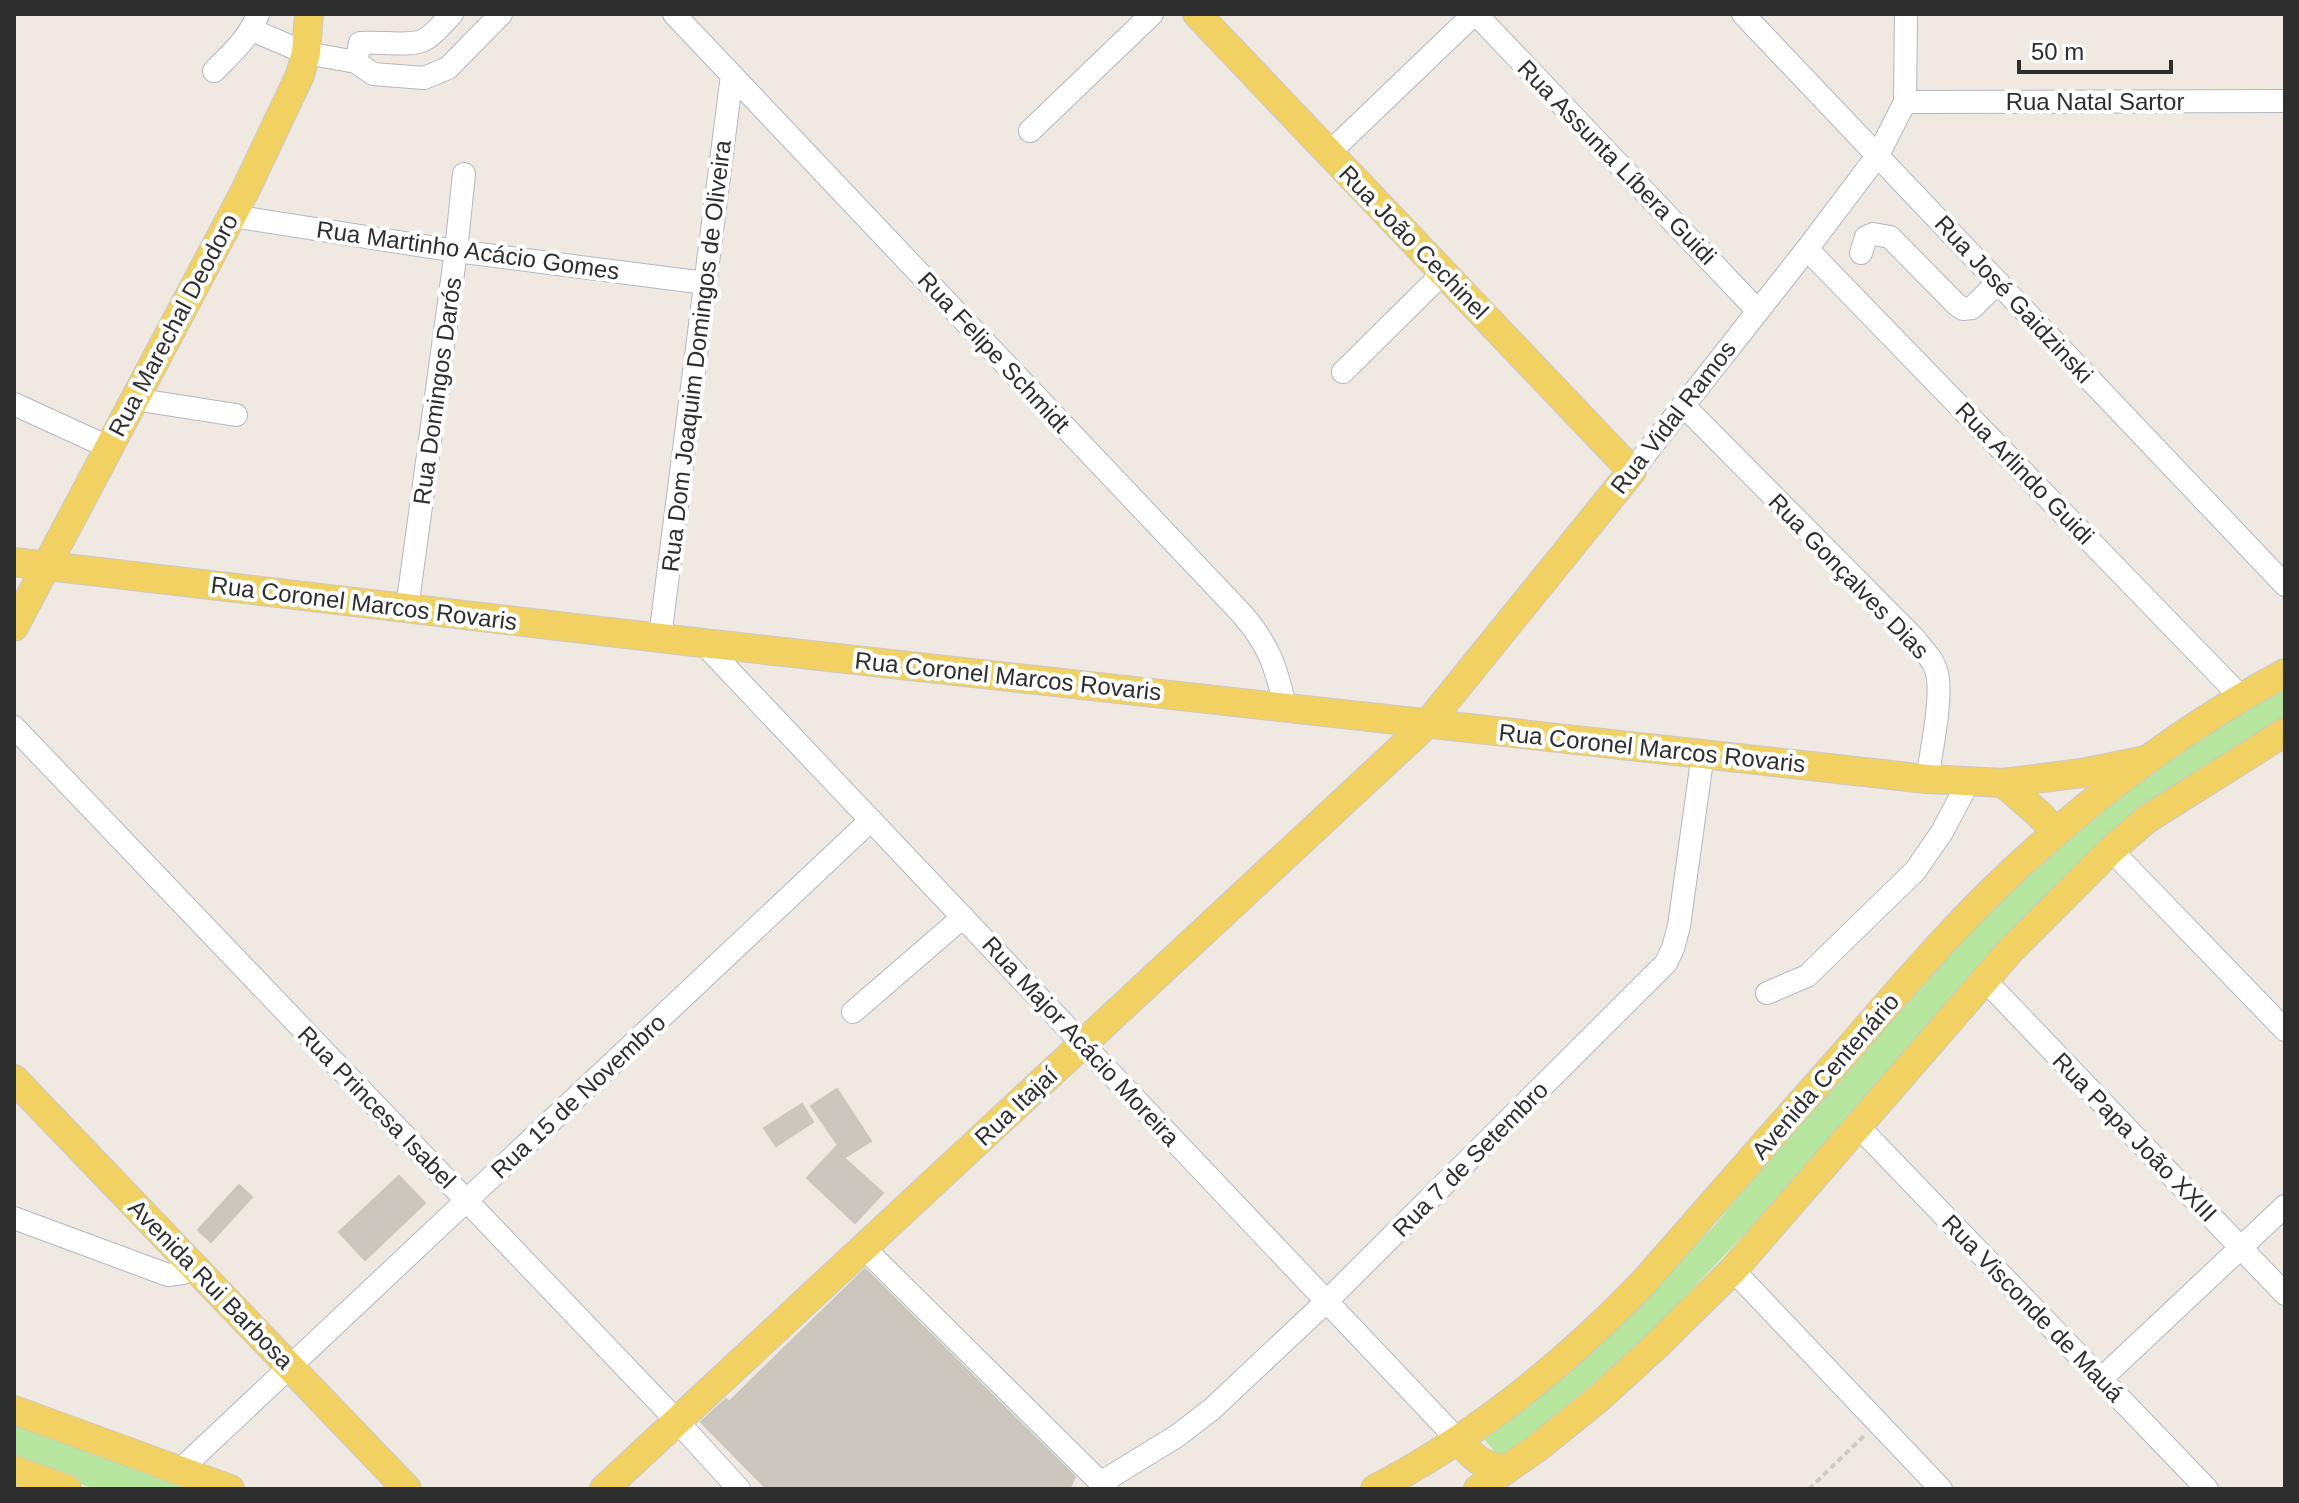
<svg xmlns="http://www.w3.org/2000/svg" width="2299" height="1503" font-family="Arial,sans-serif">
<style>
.green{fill:#b6e59e}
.building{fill:#cbc7bf;stroke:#cbc5ba;stroke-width:2}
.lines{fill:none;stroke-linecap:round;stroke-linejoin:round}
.minor-casing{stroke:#b4b7c1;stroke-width:24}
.major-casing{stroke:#c9c9c9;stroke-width:30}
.path{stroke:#c9c9c9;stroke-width:4;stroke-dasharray:6 4;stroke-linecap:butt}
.minor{stroke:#fff;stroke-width:22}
.major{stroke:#f2d163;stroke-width:28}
.labels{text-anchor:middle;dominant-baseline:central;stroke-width:8;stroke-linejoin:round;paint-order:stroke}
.street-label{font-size:24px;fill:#2e2e2e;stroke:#fff}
</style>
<rect width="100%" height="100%" fill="#efe9e1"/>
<g class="green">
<path d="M2285,683V722L2131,819L2054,887L2002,939L1759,1219L1639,1345L1501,1460L1482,1436L1635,1305L1714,1226L1810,1110L1982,918L2140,774Z"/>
<path d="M14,1424L187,1489H94L14,1459Z"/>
</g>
<g class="building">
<path d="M837,1089L871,1141L844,1158L883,1193L855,1223L807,1178L838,1145L811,1106Z"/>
<path d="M802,1104L813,1122L776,1146L764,1128Z"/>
<path d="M399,1176L425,1203L365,1260L339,1232Z"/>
<path d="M239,1185L252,1197L211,1242L198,1230Z"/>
<path d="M865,1269L1075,1477L1069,1489H767L701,1422L726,1399L729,1402Z"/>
</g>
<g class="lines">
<defs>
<g id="minor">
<path d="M674,14L1242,614C1269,645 1276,667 1285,706"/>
<path d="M1476,14L1757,310"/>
<path d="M1743,14L2285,585"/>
<path d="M252,30L306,53L356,62L373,74L424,78L448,68L501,14"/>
<path d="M356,62L360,43C377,41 411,47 424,40C434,35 444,22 452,14"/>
<path d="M214,71C232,53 249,38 258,14"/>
<path d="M1905,102L2285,101"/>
<path d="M1030,131L1152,14"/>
<path d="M1329,153L1474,14"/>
<path d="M232,216L456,251L705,283"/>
<path d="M1807,249L2242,698"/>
<path d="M1861,253L1866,237L1873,234L1890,237L1956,304L1963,309L1972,308L1998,282"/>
<path d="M1343,372L1443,273"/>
<path d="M134,399L236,415"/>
<path d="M14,404L108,447"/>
<path d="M1683,405L1914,638C1921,647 1933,659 1936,670C1944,692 1931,753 1927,779"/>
<path d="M1632,471L1807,249L1878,155L1905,102L1906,14"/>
<path d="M407,608L456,251L464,174"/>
<path d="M660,637L732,75"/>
<path d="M703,643L1458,1440"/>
<path d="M14,727L677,1421L739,1489"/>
<path d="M2111,850L2285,1030"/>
<path d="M1985,980L2285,1294"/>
<path d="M1767,993L1807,976L1915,871L1942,832L1969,781"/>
<path d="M853,1012L963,917"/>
<path d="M1859,1127L2207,1489"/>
<path d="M14,1218L168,1275L183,1273L193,1265"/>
<path d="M864,1248L1107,1489"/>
<path d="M1733,1270L1941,1489"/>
<path d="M2101,1379L2285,1206"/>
<path d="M179,1471L871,820"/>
<path d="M1102,1482L1177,1436L1212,1409L1327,1301L1666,963L1673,948L1679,926L1703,753"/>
</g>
<g id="major">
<path d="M14,562L703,643L1927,779L2003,783L2082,773L2146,760"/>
<path d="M14,627L245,191L300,75L306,53L309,14"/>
<path d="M2003,783L2040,815L2056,833"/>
<path d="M14,1079L407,1489"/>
<path d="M14,1410L230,1489"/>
<path d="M1458,1440C1475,1459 1481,1465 1506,1470"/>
<path d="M14,1470L67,1489"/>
<path d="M604,1489L1428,723L1632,471L1197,14"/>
<path d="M1375,1489C1476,1436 1564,1365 1643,1283C1708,1209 1773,1134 1839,1060C1889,1002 1939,943 1994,889C2081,805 2178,730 2285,673"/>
<path d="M1478,1489L1537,1448L1599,1398L1657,1345L1733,1270L2009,952L2111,850L2147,819L2285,732"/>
</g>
</defs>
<use href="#minor" class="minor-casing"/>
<use href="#major" class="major-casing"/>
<path class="path" d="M1809,1489L1865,1435"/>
<use href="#minor" class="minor"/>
<use href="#major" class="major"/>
</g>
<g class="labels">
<g class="street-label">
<text x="2095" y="101">Rua Natal Sartor</text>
<text transform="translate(1617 162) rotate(46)">Rua Assunta Líbera Guidi</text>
<text transform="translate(1414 242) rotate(46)">Rua João Cechinel</text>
<text transform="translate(468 250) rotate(8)">Rua Martinho Acácio Gomes</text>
<text transform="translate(2014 299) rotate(47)">Rua José Gaidzinski</text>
<text transform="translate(173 325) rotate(-62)">Rua Marechal Deodoro</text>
<text transform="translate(994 352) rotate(47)">Rua Felipe Schmidt</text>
<text transform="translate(696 356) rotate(-83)">Rua Dom Joaquim Domingos de Oliveira</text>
<text transform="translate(437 391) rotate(-82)">Rua Domingos Darós</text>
<text transform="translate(1673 417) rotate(-52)">Rua Vidal Ramos</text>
<text transform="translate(2025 473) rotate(46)">Rua Arlindo Guidi</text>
<text transform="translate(1849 576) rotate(46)">Rua Gonçalves Dias</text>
<text transform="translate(364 603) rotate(7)">Rua Coronel Marcos Rovaris</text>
<text transform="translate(1008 676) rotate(6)">Rua Coronel Marcos Rovaris</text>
<text transform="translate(1652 748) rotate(6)">Rua Coronel Marcos Rovaris</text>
<text transform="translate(1081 1041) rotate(47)">Rua Major Acácio Moreira</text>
<text transform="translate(1825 1076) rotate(-49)">Avenida Centenário</text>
<text transform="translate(578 1096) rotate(-43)">Rua 15 de Novembro</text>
<text transform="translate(1016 1106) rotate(-43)">Rua Itajaí</text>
<text transform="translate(377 1107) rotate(46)">Rua Princesa Isabel</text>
<text transform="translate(2135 1137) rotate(46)">Rua Papa João XXIII</text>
<text transform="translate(1470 1159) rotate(-45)">Rua 7 de Setembro</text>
<text transform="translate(211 1284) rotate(46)">Avenida Rui Barbosa</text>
<text transform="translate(2033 1308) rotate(46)">Rua Visconde de Mauá</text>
</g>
</g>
<rect width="2299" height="1503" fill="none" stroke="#2e2e2e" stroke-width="32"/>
<path d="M2019 60v12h152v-12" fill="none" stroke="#2e2e2e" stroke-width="4"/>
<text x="2031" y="60" font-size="24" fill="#2e2e2e" stroke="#ffffff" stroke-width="6" paint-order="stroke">50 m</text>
</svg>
